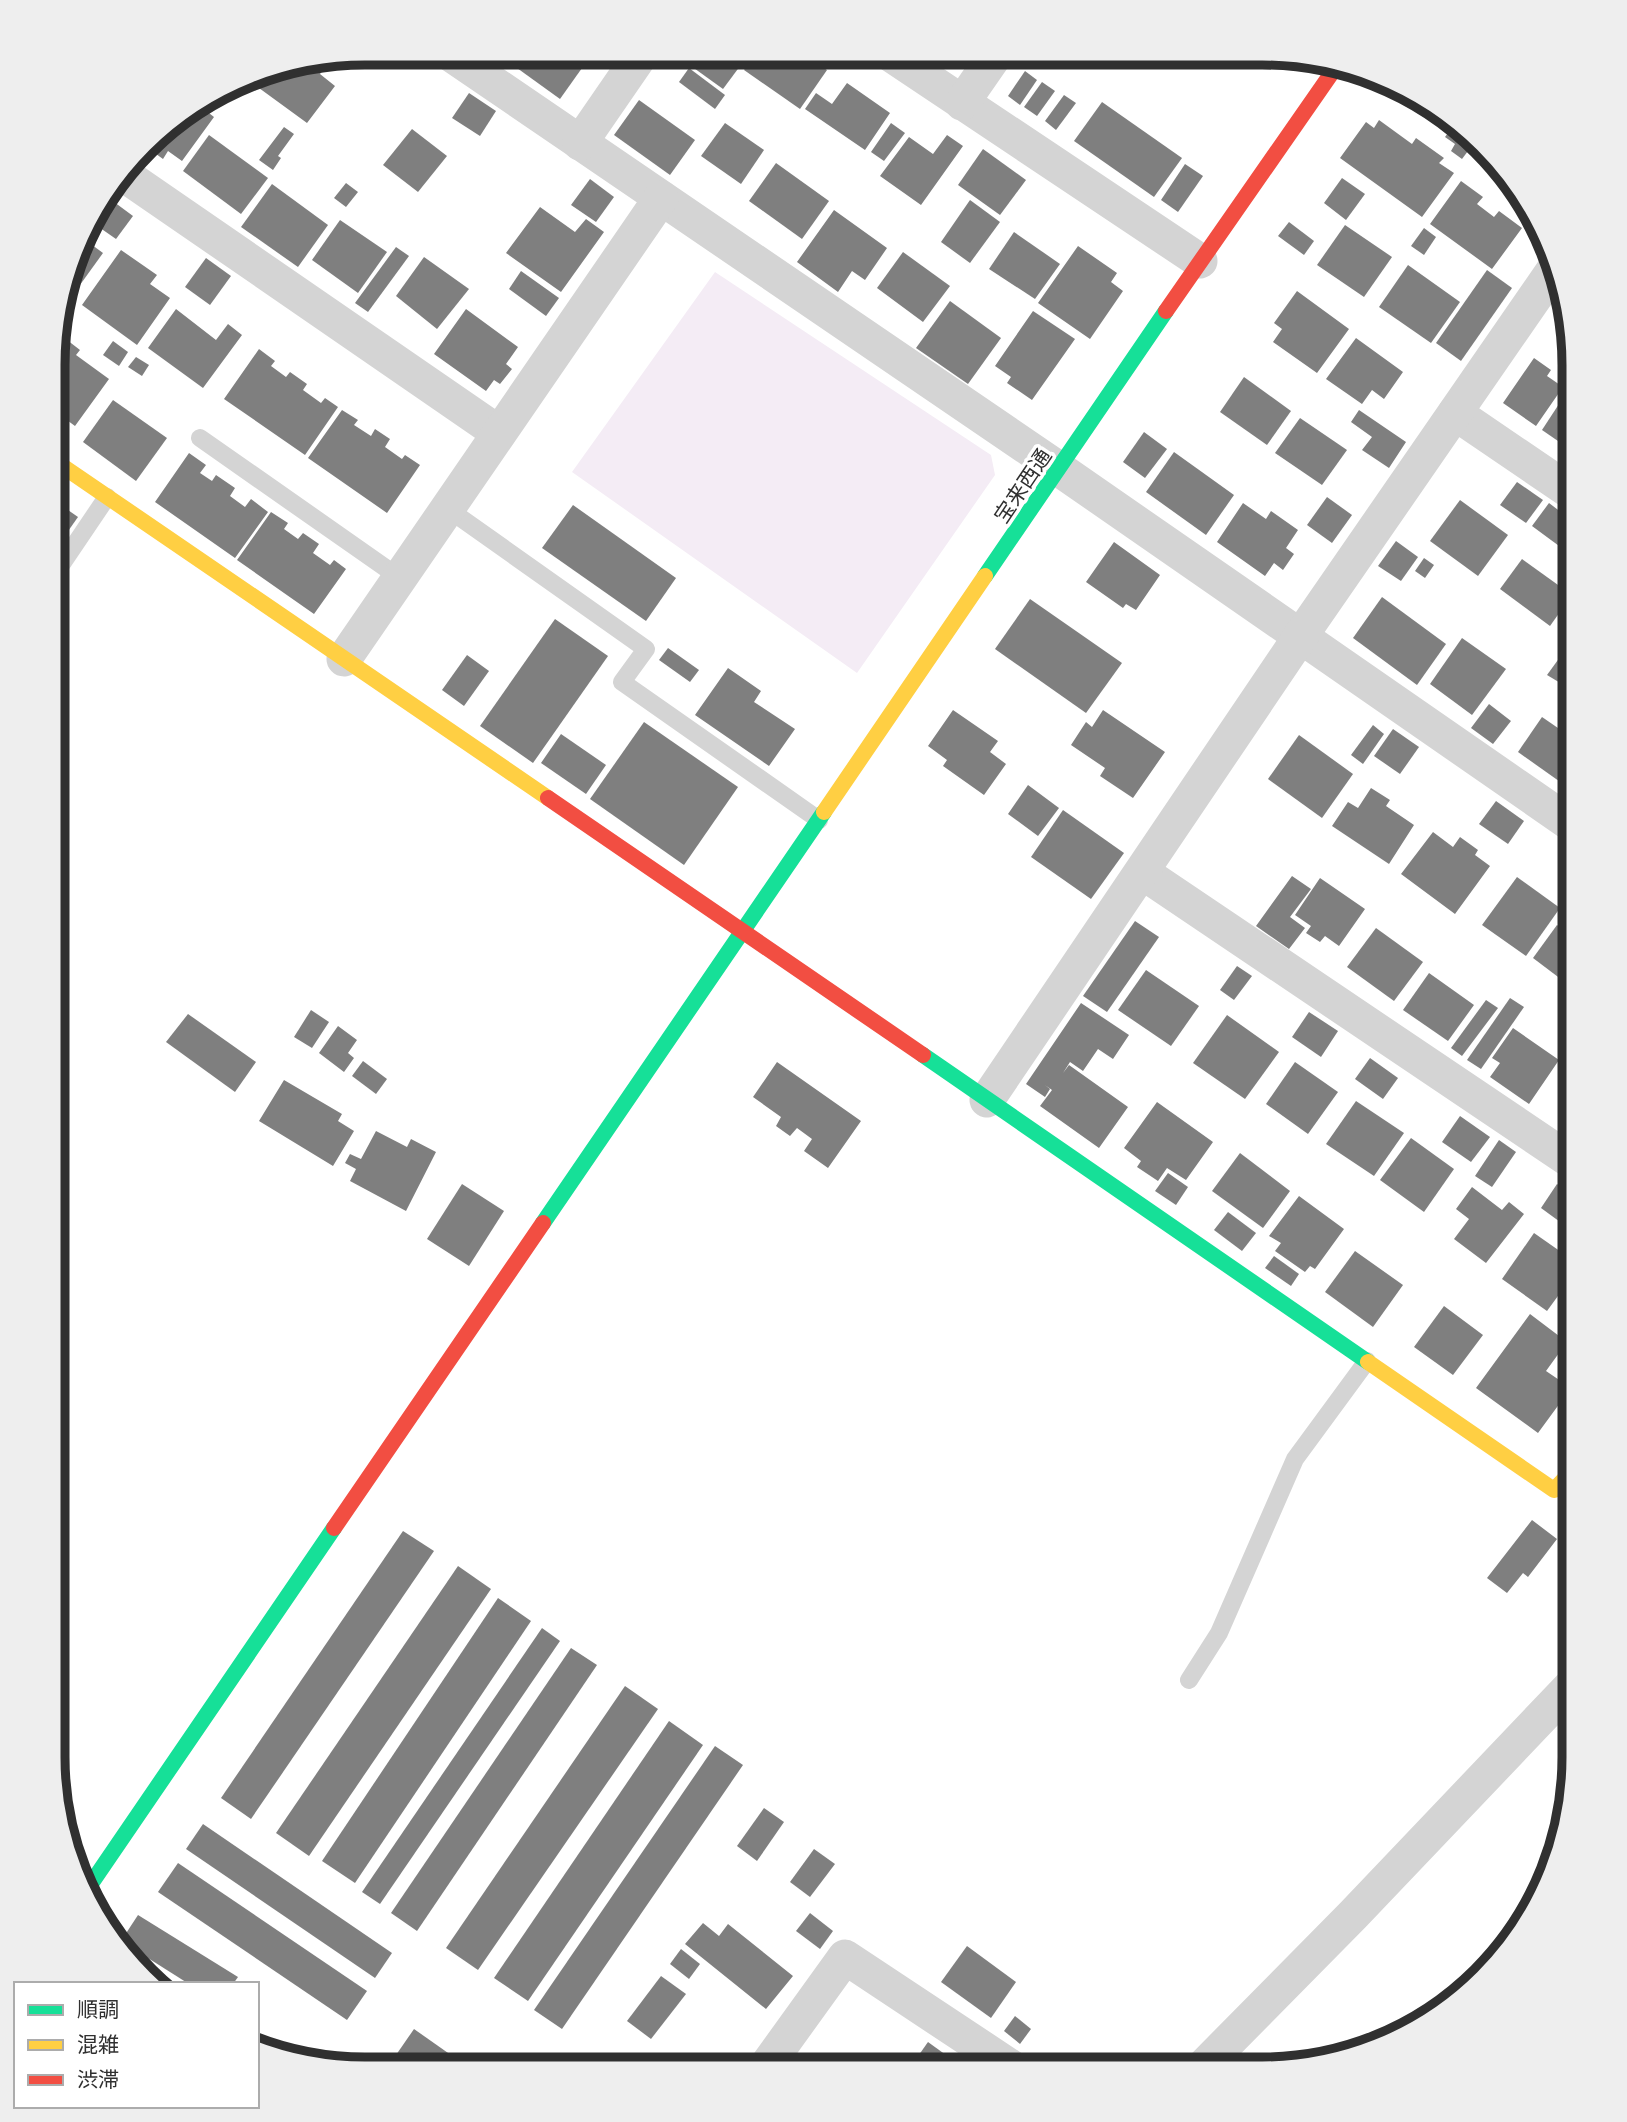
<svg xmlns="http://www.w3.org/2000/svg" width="1627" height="2122" font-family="Signika,'Noto Sans JP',sans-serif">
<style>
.green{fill:#f4ecf5}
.building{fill:#7f7f7f}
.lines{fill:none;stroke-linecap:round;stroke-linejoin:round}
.lane{stroke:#d4d4d4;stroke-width:18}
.street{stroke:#d4d4d4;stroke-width:35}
.fast{stroke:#16e098;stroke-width:16}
.slow{stroke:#ffcf43;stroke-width:16}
.jam{stroke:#f24e42;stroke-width:16}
.labels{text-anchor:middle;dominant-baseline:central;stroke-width:7;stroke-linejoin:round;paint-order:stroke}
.street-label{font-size:21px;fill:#303030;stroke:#fff}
.rim{fill:none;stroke:#303030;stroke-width:9}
</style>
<rect width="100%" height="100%" fill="#fff"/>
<path class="green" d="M715,272L991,455L995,475L857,673L572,472Z"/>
<g class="building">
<path d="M495,53H516L509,63Z"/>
<path d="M527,53H575L587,61L560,99L517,68Z"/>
<path d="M673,53L749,54L723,89Z"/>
<path d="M354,54H356L346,67L334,57Z"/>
<path d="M755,54H804L827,70L800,109L744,70Z"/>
<path d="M316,61L325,67L320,74L335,86L307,123L259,88L275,67Z"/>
<path d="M689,68L725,95L715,109L679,82Z"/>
<path d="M1025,71L1037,80L1020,105L1008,96Z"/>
<path d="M1042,82L1055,91L1037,116L1024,107Z"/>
<path d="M847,83L890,113L865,150L805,109L816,93L832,104Z"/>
<path d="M469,93L496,111L480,136L452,118Z"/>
<path d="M1064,95L1076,103L1056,130L1045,121Z"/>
<path d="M639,100L695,140L670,175L614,135Z"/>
<path d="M1102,102L1182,158L1154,197L1074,141Z"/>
<path d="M200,106L214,117L182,161L168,151L163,159L145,146L159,130Z"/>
<path d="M1379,120L1412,144L1416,138L1444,158L1439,163L1454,173L1422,217L1340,158L1366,122L1374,128Z"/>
<path d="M1456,122L1474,143L1462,159L1451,151L1455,144L1445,137Z"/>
<path d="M725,123L764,150L741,184L701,156Z"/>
<path d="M891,123L905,133L884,161L871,152Z"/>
<path d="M284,127L294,134L278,156L281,158L273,170L259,160Z"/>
<path d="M412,129L447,156L418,192L383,165Z"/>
<path d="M209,135L268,178L241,214L183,171Z"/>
<path d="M947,135L963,146L921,205L880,176L909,137L933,154Z"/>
<path d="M983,149L1026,180L1000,215L958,185Z"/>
<path d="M776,163L829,201L802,239L749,201Z"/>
<path d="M1185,164L1203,176L1178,212L1161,200Z"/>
<path d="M1342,178L1365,194L1346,220L1324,203Z"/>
<path d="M590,179L614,197L596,222L571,205Z"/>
<path d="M1461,181L1483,197L1477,204L1494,217L1499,211L1522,228L1492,269L1430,224Z"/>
<path d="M346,183L358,192L346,207L334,198Z"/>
<path d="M272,184L328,225L298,267L241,227Z"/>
<path d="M110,199L133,216L116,239L93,223Z"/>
<path d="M970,200L1000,222L970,263L941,242Z"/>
<path d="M540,207L575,232L586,219L604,232L561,292L506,253Z"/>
<path d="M1528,209L1542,226L1543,231L1523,216Z"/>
<path d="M834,210L887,248L865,280L852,271L838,292L797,262Z"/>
<path d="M340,220L387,252L358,293L312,260Z"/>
<path d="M1289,222L1314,241L1304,255L1278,236Z"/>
<path d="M1345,225L1392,257L1364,297L1317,265Z"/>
<path d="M1424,228L1436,237L1424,255L1411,246Z"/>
<path d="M1014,232L1060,264L1035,299L989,269Z"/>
<path d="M84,239L103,253L72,296L66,292Z"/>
<path d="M1078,246L1117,273L1111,282L1123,291L1090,339L1038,303Z"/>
<path d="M396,247L409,256L368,312L355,303Z"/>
<path d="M121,250L157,275L150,284L170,298L137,345L82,305Z"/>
<path d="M903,252L950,286L923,322L877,288Z"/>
<path d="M424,257L469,289L437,329L396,296Z"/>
<path d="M206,258L231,276L210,305L185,287Z"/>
<path d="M1408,265L1460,302L1431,343L1379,307Z"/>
<path d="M1487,270L1512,288L1461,361L1436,343Z"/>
<path d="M521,271L559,298L546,316L509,289Z"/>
<path d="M1297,291L1349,329L1317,373L1273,342L1282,329L1274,323Z"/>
<path d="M950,301L1001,338L968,384L916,348Z"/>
<path d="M176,309L216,340L228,324L242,335L203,388L148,348Z"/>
<path d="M466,309L518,347L506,364L512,369L500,384L494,380L486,391L434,354Z"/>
<path d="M1033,311L1075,339L1032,400L1007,383L1011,377L995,366Z"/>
<path d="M58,333L80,350L76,355L109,379L75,426L60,415L55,421V337Z"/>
<path d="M1356,338L1403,372L1384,399L1372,390L1362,404L1326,379Z"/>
<path d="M113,341L128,352L119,366L103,355Z"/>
<path d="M259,349L275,361L271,366L286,377L290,372L307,384L303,390L321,403L325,398L338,407L305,455L224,399Z"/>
<path d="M136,357L149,365L142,376L128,367Z"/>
<path d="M1534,358L1551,370L1547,376L1563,387L1536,426L1503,403Z"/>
<path d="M1244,377L1291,411L1267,445L1220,412Z"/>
<path d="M1574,381V452L1542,430Z"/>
<path d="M113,400L167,438L136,481L83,442Z"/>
<path d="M342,410L358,420L354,425L371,436L375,429L390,439L385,447L402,459L405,455L420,465L387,513L308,458Z"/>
<path d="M1359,410L1406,442L1389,468L1362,450L1372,437L1351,422Z"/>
<path d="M1300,418L1347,450L1322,485L1275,453Z"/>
<path d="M1144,432L1167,449L1145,478L1123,462Z"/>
<path d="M1174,452L1234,495L1206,535L1146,492Z"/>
<path d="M189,453L206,465L200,473L212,481L216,475L235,488L230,496L245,507L251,499L268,512L235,558L155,502Z"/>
<path d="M1517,482L1543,500L1526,523L1500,505Z"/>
<path d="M1327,497L1352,515L1332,543L1307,525Z"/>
<path d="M1460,500L1508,535L1478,576L1430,541Z"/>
<path d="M55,501L78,517L59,544L55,541Z"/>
<path d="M1243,503L1266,519L1271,511L1298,530L1286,548L1294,554L1283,570L1274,563L1265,576L1217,542Z"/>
<path d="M1549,503L1574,522V557L1532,526Z"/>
<path d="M573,505L676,578L646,621L542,548Z"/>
<path d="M271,512L288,523L284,529L298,539L303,533L319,544L313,553L330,565L334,560L346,569L314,614L237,560Z"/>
<path d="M1396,541L1418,557L1401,581L1378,566Z"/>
<path d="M1114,542L1160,575L1136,610L1126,604L1123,608L1086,582Z"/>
<path d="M1424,558L1434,565L1425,578L1415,571Z"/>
<path d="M1522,559L1572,595L1550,626L1500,589Z"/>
<path d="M1382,597L1446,644L1417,685L1353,638Z"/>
<path d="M1030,599L1122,663L1086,713L995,649Z"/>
<path d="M555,619L608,656L533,763L480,726Z"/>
<path d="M1462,638L1506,669L1472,715L1430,684Z"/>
<path d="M668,648L699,670L690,682L659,660Z"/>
<path d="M1563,653L1574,661V676L1567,687L1547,675Z"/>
<path d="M467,655L489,671L464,706L442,690Z"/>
<path d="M728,668L761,691L754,702L795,729L769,766L695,715Z"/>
<path d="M1489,704L1511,721L1493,744L1471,728Z"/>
<path d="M953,710L998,741L990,752L1006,764L984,795L943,766L947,760L928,746Z"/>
<path d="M1103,710L1165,752L1133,798L1100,776L1105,768L1071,745L1086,722L1092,727Z"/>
<path d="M1542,717L1574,739L1573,791L1518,752Z"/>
<path d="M644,722L738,787L684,865L590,799Z"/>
<path d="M1373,725L1384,734L1363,764L1351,755Z"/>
<path d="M1393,729L1419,747L1400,774L1374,756Z"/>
<path d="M561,734L606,765L586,794L541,763Z"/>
<path d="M1299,735L1353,774L1322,818L1268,779Z"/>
<path d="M1028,785L1059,808L1038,836L1008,814Z"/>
<path d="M1371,788L1390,800L1386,806L1414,825L1389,864L1332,826L1348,802L1358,808Z"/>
<path d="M1496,801L1524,821L1508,844L1479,824Z"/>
<path d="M1063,810L1124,853L1091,899L1031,857Z"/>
<path d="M1433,832L1453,847L1460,837L1478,850L1475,855L1490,866L1455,914L1401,874Z"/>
<path d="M1292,876L1311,889L1290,917L1305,928L1289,949L1256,926Z"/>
<path d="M1517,877L1560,908L1526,956L1482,925Z"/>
<path d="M1320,878L1365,909L1339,946L1325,936L1320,942L1306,933L1311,926L1295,915Z"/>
<path d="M1135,921L1159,937L1107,1012L1083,996Z"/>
<path d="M1557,925L1574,938V989L1533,958Z"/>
<path d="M1376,928L1423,962L1394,1001L1347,967Z"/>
<path d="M1237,966L1252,976L1234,1000L1220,990Z"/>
<path d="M1146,970L1199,1006L1171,1046L1118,1010Z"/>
<path d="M1429,973L1474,1005L1448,1041L1403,1010Z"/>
<path d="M1510,998L1524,1007L1481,1069L1467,1060Z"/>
<path d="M1486,1000L1498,1008L1462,1056L1451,1048Z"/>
<path d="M1081,1003L1129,1035L1113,1059L1098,1049L1083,1071L1070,1062L1063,1073L1069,1065L1128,1107L1099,1148L1040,1106L1052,1090L1045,1085L1050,1089L1045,1097L1026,1084Z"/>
<path d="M311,1010L329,1022L312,1048L294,1037Z"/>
<path d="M1309,1012L1338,1031L1321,1057L1292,1037Z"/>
<path d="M188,1014L256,1062L235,1092L166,1042Z"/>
<path d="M1227,1015L1279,1052L1245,1099L1193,1063Z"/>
<path d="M338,1026L357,1040L348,1053L354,1058L344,1072L319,1053Z"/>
<path d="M1513,1028L1559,1060L1529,1104L1490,1077L1500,1063L1492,1058Z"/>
<path d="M1370,1058L1398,1078L1383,1099L1355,1079Z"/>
<path d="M363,1061L387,1079L376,1094L352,1076Z"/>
<path d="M777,1062L861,1121L828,1168L804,1151L812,1139L797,1128L790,1136L776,1126L781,1117L753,1097Z"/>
<path d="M1295,1062L1338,1092L1308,1134L1266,1104Z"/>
<path d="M284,1080L342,1114L338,1121L354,1131L333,1166L259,1121Z"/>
<path d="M1574,1088V1123L1558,1112Z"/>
<path d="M1356,1101L1404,1133L1374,1176L1326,1144Z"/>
<path d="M1157,1102L1213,1142L1186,1180L1167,1168L1158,1181L1137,1167L1141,1161L1124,1148Z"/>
<path d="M1460,1116L1490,1137L1471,1162L1442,1142Z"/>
<path d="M376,1131L407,1147L411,1139L436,1152L406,1211L350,1181L356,1169L345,1163L350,1154L361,1159Z"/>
<path d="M1411,1138L1454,1169L1424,1212L1380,1180Z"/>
<path d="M1499,1140L1516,1152L1492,1187L1475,1176Z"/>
<path d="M1240,1153L1290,1191L1263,1228L1212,1191Z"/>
<path d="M1168,1173L1188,1187L1176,1205L1155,1191Z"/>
<path d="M462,1184L504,1211L469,1266L427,1239Z"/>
<path d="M1557,1184L1574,1196V1217L1567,1227L1541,1208Z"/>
<path d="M1472,1187L1502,1210L1509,1202L1524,1214L1486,1263L1454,1239L1469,1219L1456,1209Z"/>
<path d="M1299,1196L1344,1229L1315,1269L1310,1266L1305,1272L1275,1251L1281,1243L1269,1236Z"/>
<path d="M1228,1212L1256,1233L1242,1251L1214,1230Z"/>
<path d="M1534,1233L1574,1261V1274L1547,1311L1502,1279Z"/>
<path d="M1355,1251L1403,1285L1373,1327L1325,1292Z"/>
<path d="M1274,1256L1299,1274L1291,1286L1265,1268Z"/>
<path d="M1444,1306L1483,1335L1453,1375L1414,1347Z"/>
<path d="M1530,1314L1567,1342L1546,1371L1571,1388L1538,1433L1476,1388Z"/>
<path d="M1532,1520L1557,1539L1528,1577L1523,1573L1507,1593L1487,1578Z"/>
<path d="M403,1531L434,1551L251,1819L221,1798Z"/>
<path d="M458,1566L491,1589L309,1856L276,1833Z"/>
<path d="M498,1598L531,1621L355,1883L322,1861Z"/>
<path d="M542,1628L560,1641L380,1904L362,1892Z"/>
<path d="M571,1648L597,1665L417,1931L391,1913Z"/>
<path d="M625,1686L658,1709L478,1970L446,1948Z"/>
<path d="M669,1721L703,1745L528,2001L494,1978Z"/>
<path d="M715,1746L743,1765L562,2029L534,2010Z"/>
<path d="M764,1808L784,1822L757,1861L737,1846Z"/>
<path d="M203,1824L392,1953L375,1978L186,1849Z"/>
<path d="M814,1849L835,1864L810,1897L790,1882Z"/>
<path d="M178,1863L367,1991L347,2020L158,1892Z"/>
<path d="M810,1913L833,1931L820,1949L796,1931Z"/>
<path d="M138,1915L238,1977L233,1984H189L121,1941Z"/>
<path d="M703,1923L719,1936L728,1924L793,1976L766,2009L685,1944Z"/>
<path d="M967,1946L1016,1982L991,2018L941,1982Z"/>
<path d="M681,1949L700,1964L689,1979L670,1964Z"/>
<path d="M661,1976L686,1994L651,2039L627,2021Z"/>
<path d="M1015,2016L1031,2029L1020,2044L1004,2031Z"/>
<path d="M414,2029L468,2067H413L396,2055Z"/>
<path d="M928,2042L957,2063L953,2069H909Z"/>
</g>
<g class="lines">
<g class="lane">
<path d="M200,438L400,578"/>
<path d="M448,509L646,649L622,682L819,820"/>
<path d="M55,574L107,497"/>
<path d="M1189,1680L1219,1633L1295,1459L1367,1361"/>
</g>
<g class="street">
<path d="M449,53L1059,469L1574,826"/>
<path d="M890,54L1200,261"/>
<path d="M962,103L996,54"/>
<path d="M580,143L642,53"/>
<path d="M123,174L499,433"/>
<path d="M1455,413L1574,494"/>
<path d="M344,659L661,198"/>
<path d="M1142,872L1574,1163"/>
<path d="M987,1100L1300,637L1553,271"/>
<path d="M765,2068L845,1957L1014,2069"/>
<path d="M1201,2069L1353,1915L1574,1683"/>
</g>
<g class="fast">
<path d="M985,576L1166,311"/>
<path d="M923,1055L1368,1362"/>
<path d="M543,1223L824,812"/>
<path d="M84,1894L334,1528"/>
</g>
<g class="slow">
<path d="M55,461L548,798"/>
<path d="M824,812L985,576"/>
<path d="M1368,1362L1554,1490L1574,1469"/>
</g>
<g class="jam">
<path d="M1166,311L1338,64"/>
<path d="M548,798L923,1055"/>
<path d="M334,1528L543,1223"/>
</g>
</g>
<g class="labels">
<g class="street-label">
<text transform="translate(1023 486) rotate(-56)">宝来西通</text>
</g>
</g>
<path d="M0 0H1627V2122H0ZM365 65H1262A300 300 0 0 1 1562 365V1757A300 300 0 0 1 1262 2057H365A300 300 0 0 1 65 1757V365A300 300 0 0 1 365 65Z" fill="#eee" fill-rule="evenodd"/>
<path class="rim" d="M365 65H1262A300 300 0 0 1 1562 365V1757A300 300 0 0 1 1262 2057H365A300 300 0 0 1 65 1757V365A300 300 0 0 1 365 65Z"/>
<rect x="14" y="1982" width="245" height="126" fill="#ffffff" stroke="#acacac" stroke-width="2"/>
<rect x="28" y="2005" width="35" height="10" fill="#16e098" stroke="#acacac" stroke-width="2"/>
<text x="77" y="2017" font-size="21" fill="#303030">順調</text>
<rect x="28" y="2040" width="35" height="10" fill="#ffcf43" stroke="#acacac" stroke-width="2"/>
<text x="77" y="2052" font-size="21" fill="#303030">混雑</text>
<rect x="28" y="2075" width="35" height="10" fill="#f24e42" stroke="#acacac" stroke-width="2"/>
<text x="77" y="2087" font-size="21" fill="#303030">渋滞</text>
</svg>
